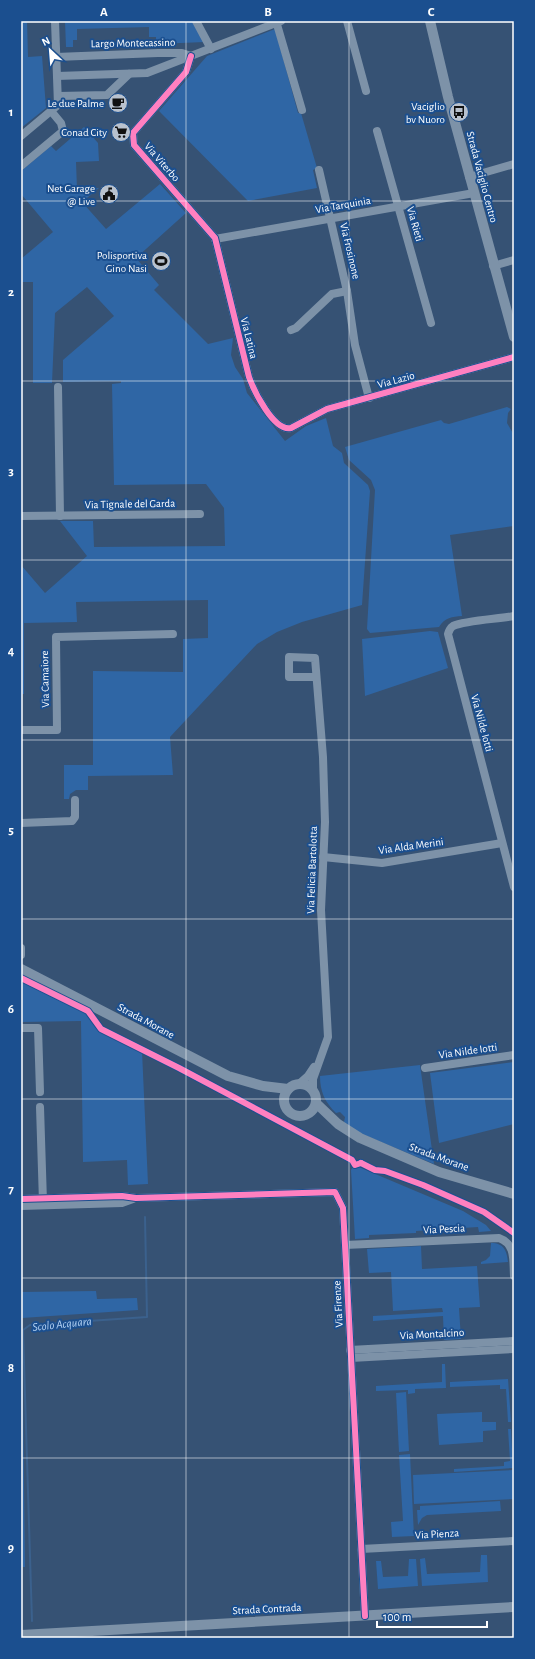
<svg xmlns="http://www.w3.org/2000/svg" width="535" height="1659" font-family="'Alegreya Sans',sans-serif">
<style>
.green{fill:#2f66a5}
.lines{fill:none;stroke-linecap:round;stroke-linejoin:round}
.stream{stroke:#3b618d;stroke-width:2}
.minor{stroke:#7d92a8;stroke-width:8}
.tertiary{stroke:#7d92a8;stroke-width:10}
.cycleway-casing{stroke:#1b4f8f;stroke-width:8}
.cycleway{stroke:#ff80c0;stroke-width:6}
.grid{fill:none;stroke:#fff;stroke-width:1;stroke-opacity:0.55}
.labels{text-anchor:middle;dominant-baseline:central;stroke-width:4;stroke-linejoin:round;paint-order:stroke}
.street-label{font-size:11px;fill:#fff;stroke:#1b4f8f}
.poi-label{font-size:11px;fill:#fff;stroke:#1b4f8f;text-anchor:end}
.water-label{font-size:12px;font-style:italic;fill:#b5d3f5;stroke:#1b4f8f}
.neatline{fill:none;stroke:#fff;stroke-width:1.5}
.grid-label{font-size:13px;text-anchor:middle;font-weight:bold;fill:#fff}
</style>
<rect width="100%" height="100%" fill="#365274"/>
<g class="green">
<path d="M21,21H27L28,57L42,56L46,108L21,128Z"/>
<path d="M65,21H193L205,42L156,44V37H149V27L77,29V40H73V47H66Z"/>
<path d="M275,29L298,113H301L317,168L313,170L317,188L248,201L159,111L207,56Z"/>
<path d="M84,127L98,143L99,161L76,162L77,189L99,188L82,202L106,229L160,184L186,213L136,258L159,285L154,290L208,344L233,338L231,355L235,367L243,379L247,393L285,441L306,426L326,418L333,446L342,453L344,463L368,485L370,491L362,605L302,622L277,632L257,644L170,737L173,775L88,776V790H76L70,794L69,799H64V765H93V671L183,672V639L208,638V600L76,602L77,622L24,623V694H21V565L45,593L87,556L60,521H93L94,547L225,546L224,508L206,484L114,485L112,384L121,383V381L63,382V360L114,316L87,287L55,313L52,383H33V282H21V259L53,232L21,194V171L51,146L56,151Z"/>
<path d="M507,407L511,409L508,413L507,423L514,435V526L450,535L462,616C452,617 445,617 439,627L370,633L367,629L375,490L371,480L349,460L345,447L441,420L444,423L449,424Z"/>
<path d="M430,631L438,632L448,668L365,696L362,639Z"/>
<path d="M21,980L93,1015L106,1033L142,1051L148,1184L128,1185L127,1160L83,1162L81,1021L21,1022Z"/>
<path d="M514,1062V1124L439,1143L430,1073Z"/>
<path d="M420,1065L434,1164L357,1132L344,1122L345,1117L340,1112L336,1113C325,1102 320,1092 320,1076Z"/>
<path d="M354,1165L463,1211L486,1225L491,1231L479,1232L478,1227L416,1231V1233L369,1235V1238L355,1239L351,1170Z"/>
<path d="M491,1243C504,1243 507,1251 508,1262L481,1264V1262L486,1260L490,1256Z"/>
<path d="M421,1246L422,1269L477,1266L480,1307L459,1308L461,1339L444,1340L443,1316L373,1321V1316L443,1312L442,1308L393,1311L391,1272L369,1273L367,1249Z"/>
<path d="M96,1291L97,1299L137,1298L138,1310L22,1318L25,1567H21V1292Z"/>
<path d="M442,1364H445L446,1388L415,1389V1393L408,1394V1390L376,1391V1386L442,1382Z"/>
<path d="M508,1379L511,1422H508L506,1389H500V1385L450,1387V1382Z"/>
<path d="M406,1392L409,1451L399,1452L396,1393Z"/>
<path d="M482,1412V1422H496V1430L483,1431V1442L439,1445L437,1414Z"/>
<path d="M508,1429H511L513,1468L454,1472V1469L504,1466V1462L510,1461Z"/>
<path d="M410,1454L414,1536L392,1537L391,1522L403,1521L399,1455Z"/>
<path d="M513,1470L514,1499L414,1504L413,1475Z"/>
<path d="M500,1501L501,1511L427,1515L422,1518L418,1525L417,1510H420V1506Z"/>
<path d="M481,1555H487L488,1582L422,1586L420,1559L425,1558L427,1574L480,1572Z"/>
<path d="M409,1559H416L418,1586L378,1589L376,1561H381L383,1577L408,1576Z"/>
</g>
<g class="lines">
<path class="stream" d="M32,1621L23,1330L30,1325L147,1317L145,1217"/>
<g class="minor">
<path d="M196,21L211,49"/>
<path d="M276,21L302,110"/>
<path d="M347,21L366,91"/>
<path d="M191,56L186,72L133,133L134,145L215,238L249,377C254,391 274,432 291,428L327,409L514,357"/>
<path d="M56,57L158,53H182L191,56"/>
<path d="M57,76L147,73L281,21"/>
<path d="M58,96L107,95L129,74"/>
<path d="M377,131L431,323"/>
<path d="M21,136L58,105L55,21"/>
<path d="M21,166L63,131L61,123L51,111"/>
<path d="M319,170L347,291L355,345L369,398"/>
<path d="M469,177L514,164"/>
<path d="M215,239L474,193"/>
<path d="M493,266L514,260"/>
<path d="M291,330L296,328L332,294L347,291"/>
<path d="M58,387L60,516"/>
<path d="M21,516L200,514"/>
<path d="M514,616C498,619 466,620 453,626C450,628 449,630 448,634L514,887"/>
<path d="M21,730H57L56,637L173,634"/>
<path d="M21,823L72,821L75,817V800"/>
<path d="M323,857L382,863L502,843"/>
<path d="M21,948V955"/>
<path d="M21,1028H38L40,1092"/>
<path d="M425,1068L514,1055"/>
<path d="M299,1084L308,1076L314,1067"/>
<path d="M313,1089V1079L328,1037L321,910L325,822L323,757L315,658L289,657V677H316"/>
<path d="M40,1107L43,1202"/>
<path d="M21,1199L122,1196L136,1198L335,1192L343,1208L365,1616"/>
<path d="M21,1206L122,1203L133,1199"/>
<path d="M345,1245L499,1238C516,1244 513,1261 514,1276"/>
<path d="M350,1350L514,1341"/>
<path d="M351,1358L514,1349"/>
<path d="M361,1549L514,1541"/>
</g>
<g class="tertiary">
<path d="M430,21L448,97L514,337"/>
<path d="M21,969L228,1076L263,1086L288,1089"/>
<circle cx="300" cy="1100" r="16"/>
<path d="M317,1104L338,1124L360,1138L439,1172L514,1194"/>
<path d="M21,1635L514,1607"/>
</g>
<defs>
<g id="cycleway">
<path d="M191,56L186,72L133,133L134,145L215,238L249,377C254,391 274,432 291,428L327,409L514,357"/>
<path d="M21,978L88,1011L101,1029L179,1068L352,1160L355,1165L361,1163"/>
<path d="M361,1163L375,1170L385,1171L423,1185L484,1212L514,1233"/>
<path d="M21,1199L122,1196L136,1198L335,1192L343,1208L365,1616"/>
</g>
</defs>
<use href="#cycleway" class="cycleway-casing"/>
<use href="#cycleway" class="cycleway"/>
</g>
<path class="grid" d="M186,21V1638M349,21V1638M21,201H514M21,381H514M21,560H514M21,740H514M21,919H514M21,1099H514M21,1278H514M21,1458H514"/>
<defs>
<symbol id="cafe-disc" viewBox="-11 -11 22 22"><circle r="9.5" fill="#b9c2ce" stroke="#1b4f8f"/><path d="M-5.5-4.5H6V0H3Q3 3.5 0 3.5H-2.5Q-5.5 3.5-5.5 0ZM3-3.2v2h1.7v-2ZM-6 4.5H4V6H-6Z" fill="#111"/></symbol>
<symbol id="bus-disc" viewBox="-11 -11 22 22"><circle r="9.5" fill="#b9c2ce" stroke="#1b4f8f"/><path d="M-5-6H5V4H4V6H2V4H-2V6H-4V4H-5ZM-3.5-4V0h7V-4ZM-3.5 1.2v1.5H-2V1.2ZM2 1.2v1.5H3.5V1.2Z" fill="#111"/></symbol>
<symbol id="supermarket-disc" viewBox="-11 -11 22 22"><circle r="9.5" fill="#b9c2ce" stroke="#1b4f8f"/><path d="M-6-5.5h2.5l.6 2H6L4.5 2H-2.5L-4.4-4H-6ZM-1.5 3.2a1.3 1.3 0 1 0 .1 0ZM3 3.2a1.3 1.3 0 1 0 .1 0Z" fill="#111"/></symbol>
<symbol id="civic-disc" viewBox="-11 -11 22 22"><circle r="9.5" fill="#b9c2ce" stroke="#1b4f8f"/><path d="M-.6-6.5H3V-4.5H.6V-3L4-1V1h2V6H-6V1h2V-1L-.6-3ZM-1.2 2.5V6h2.4V2.5Z" fill="#111"/></symbol>
<symbol id="stadium-disc" viewBox="-11 -11 22 22"><circle r="9.5" fill="#b9c2ce" stroke="#1b4f8f"/><path d="M0-5a6.5 5 0 1 0 0 10a6.5 5 0 1 0 0-10ZM-3.5-1.8h7v3.6h-7Z" fill="#111"/></symbol>
</defs>
<g fill-rule="evenodd">
<use href="#cafe-disc" x="107" y="92" width="22" height="22"/>
<use href="#bus-disc" x="448" y="101" width="22" height="22"/>
<use href="#supermarket-disc" x="110" y="121" width="22" height="22"/>
<use href="#civic-disc" x="98" y="183" width="22" height="22"/>
<use href="#stadium-disc" x="150" y="250" width="22" height="22"/>
</g>
<g class="labels">
<g class="street-label">
<text transform="translate(133 43) rotate(-1)">Largo Montecassino</text>
<text transform="translate(162 162) rotate(49)">Via Viterbo</text>
<text transform="translate(482 177) rotate(75)">Strada Vaciglio Centro</text>
<text transform="translate(343 205) rotate(-10)">Via Tarquinia</text>
<text transform="translate(415 224) rotate(74)">Via Rieti</text>
<text transform="translate(350 251) rotate(77)">Via Frosinone</text>
<text transform="translate(249 338) rotate(76)">Via Latina</text>
<text transform="translate(396 380) rotate(-15)">Via Lazio</text>
<text transform="translate(130 504) rotate(-1)">Via Tignale del Garda</text>
<text transform="translate(45 679) rotate(-91)">Via Camaiore</text>
<text transform="translate(482 723) rotate(75)">Via Nilde Iotti</text>
<text transform="translate(411 846) rotate(-8)">Via Alda Merini</text>
<text transform="translate(312 870) rotate(-88)">Via Felicia Bartolotta</text>
<text transform="translate(146 1021) rotate(28)">Strada Morane</text>
<text transform="translate(468 1051) rotate(-8)">Via Nilde Iotti</text>
<text transform="translate(439 1157) rotate(20)">Strada Morane</text>
<text transform="translate(444 1229) rotate(-3)">Via Pescia</text>
<text transform="translate(338 1304) rotate(-93)">Via Firenze</text>
<text transform="translate(432 1334) rotate(-3)">Via Montalcino</text>
<text transform="translate(437 1534) rotate(-3)">Via Pienza</text>
<text transform="translate(267 1609) rotate(-3)">Strada Contrada</text>
</g>
<g class="poi-label">
<text x="104" y="103">Le due Palme</text>
<text x="445" y="106">Vaciglio<tspan x="445" dy="13">bv Nuoro</tspan></text>
<text x="107" y="132">Conad City</text>
<text x="95" y="188">Net Garage<tspan x="95" dy="13">@ Live</tspan></text>
<text x="147" y="255">Polisportiva<tspan x="147" dy="13">Gino Nasi</tspan></text>
</g>
<g class="water-label">
<text transform="translate(62 1324) rotate(-6)">Scolo Acquara</text>
</g>
</g>
<rect width="535" height="1659" fill="none" stroke="#1b4f8f" stroke-width="44"/>
<g transform="translate(50 50) rotate(334)" stroke="#1b4f8f" stroke-width="3" paint-order="stroke">
<path d="M0-3L7 15L0 10L-7 15Z" fill="#ffffff"/>
<text y="-6" font-size="11" font-weight="bold" text-anchor="middle" fill="#ffffff">N</text>
</g>
<path d="M377 1621v6h110v-6" fill="none" stroke="#ffffff" stroke-width="2"/>
<text x="383" y="1621" font-size="12" fill="#ffffff" stroke="#1b4f8f" stroke-width="3" paint-order="stroke">100 m</text>
<rect x="22" y="22" width="491" height="1615" class="neatline"/>
<g class="grid-label">
<text x="104" y="16">A</text>
<text x="268" y="16">B</text>
<text x="431" y="16">C</text>
<text x="11" y="116">1</text>
<text x="11" y="296">2</text>
<text x="11" y="475">3</text>
<text x="11" y="655">4</text>
<text x="11" y="834">5</text>
<text x="11" y="1013">6</text>
<text x="11" y="1193">7</text>
<text x="11" y="1372">8</text>
<text x="11" y="1552">9</text>
</g>
</svg>
